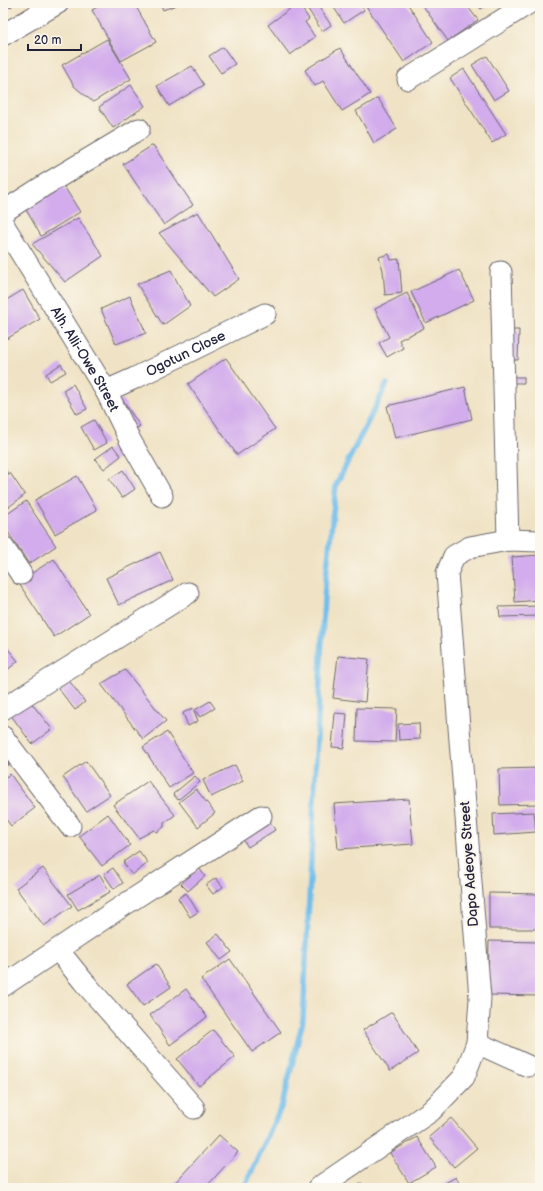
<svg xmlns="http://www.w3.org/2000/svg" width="543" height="1191" font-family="'Balsamiq Sans',sans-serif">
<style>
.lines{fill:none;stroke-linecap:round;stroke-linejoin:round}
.stream{stroke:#71beeb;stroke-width:5.5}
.building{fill:#d2acec}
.street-casing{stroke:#6a666b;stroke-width:23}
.street{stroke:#fff;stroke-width:21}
.labels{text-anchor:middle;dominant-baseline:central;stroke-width:4;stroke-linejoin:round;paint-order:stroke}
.street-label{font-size:14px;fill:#22223b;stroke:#fbf7ec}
</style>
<rect width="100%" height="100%" fill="#fbf7ec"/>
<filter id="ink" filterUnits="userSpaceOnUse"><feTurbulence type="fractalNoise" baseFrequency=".025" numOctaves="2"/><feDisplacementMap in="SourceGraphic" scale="8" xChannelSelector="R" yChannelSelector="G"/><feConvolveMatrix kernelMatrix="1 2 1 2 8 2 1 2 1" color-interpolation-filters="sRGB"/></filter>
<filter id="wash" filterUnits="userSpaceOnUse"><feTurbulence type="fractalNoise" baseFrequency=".012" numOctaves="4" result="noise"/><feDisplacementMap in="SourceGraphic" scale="16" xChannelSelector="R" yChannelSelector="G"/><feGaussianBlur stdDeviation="0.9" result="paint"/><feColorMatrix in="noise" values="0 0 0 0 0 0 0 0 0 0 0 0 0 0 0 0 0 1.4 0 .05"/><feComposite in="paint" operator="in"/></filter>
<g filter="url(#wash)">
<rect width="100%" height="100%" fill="#f0e3c5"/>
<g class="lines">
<path class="stream" d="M244,1188L282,1105L303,1020L324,597L336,485L387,384"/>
</g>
<g id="blocks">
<g class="building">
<path d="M6,3H15L10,8Z"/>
<path d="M105,3H134L156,42L121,61L92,10Z"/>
<path d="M160,3H179V4L163,10Z"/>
<path d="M298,3L309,19L305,22L315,37L290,55L268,25Z"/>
<path d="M304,3H316L331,25L322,31Z"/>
<path d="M331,3H359L364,10L344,23Z"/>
<path d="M364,3H407L433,42L404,62Z"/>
<path d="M421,3H465L478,20L448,41Z"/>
<path d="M476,3H490L481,9Z"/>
<path d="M107,39L131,79L93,102L74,86L62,65Z"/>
<path d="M223,47L235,64L221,73L209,56Z"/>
<path d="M340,48L370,94L342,111L323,81L315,86L305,70Z"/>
<path d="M487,56L509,91L494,100L472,65Z"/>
<path d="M192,66L204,85L169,106L157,86Z"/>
<path d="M464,69L506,134L492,143L450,78Z"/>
<path d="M131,85L145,106L113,128L99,107Z"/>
<path d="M378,98L397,129L374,143L356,111Z"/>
<path d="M153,145L193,205L164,225L123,164Z"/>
<path d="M62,183L80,212L41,236L24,206Z"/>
<path d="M198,212L239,279L213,297L159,233Z"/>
<path d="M78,218L103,256L65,282L32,244Z"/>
<path d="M389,254L391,260L399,259L402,293L385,295L383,270L379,257Z"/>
<path d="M171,270L190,306L163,325L137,284Z"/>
<path d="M459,270L474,300L426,323L411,292Z"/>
<path d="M23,290L40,319L3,341V302Z"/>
<path d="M407,293L424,328L399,340L403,348L387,357L379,343L389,337L375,309Z"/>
<path d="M130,296L146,333L116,344L101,309Z"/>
<path d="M510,330H519L518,360H509Z"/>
<path d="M226,358L275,429L237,455L188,384Z"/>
<path d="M61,364L66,372L50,381L46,374Z"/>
<rect x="512" y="377" width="12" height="6"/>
<path d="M73,384L87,409L77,414L63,390Z"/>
<path d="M465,387L472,419L395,438L387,406Z"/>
<path d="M122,399L140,426L132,431L114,404Z"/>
<path d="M94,420L107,443L94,450L81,427Z"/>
<path d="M113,446L121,456L104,469L95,459Z"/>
<path d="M3,465L8,474L3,476Z"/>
<path d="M123,470L135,489L122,498L109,479Z"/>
<path d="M10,473L25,495L3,511V478Z"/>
<path d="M77,476L97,510L55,534L35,500Z"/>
<path d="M26,501L56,546L29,564L3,525V517Z"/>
<path d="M160,552L173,580L119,605L106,578Z"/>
<path d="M540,555V600L515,602L512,557Z"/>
<path d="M54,559L89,614L54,637L18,582Z"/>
<path d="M540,606V616L500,617L499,607Z"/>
<path d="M3,643L18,661L5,672L3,670Z"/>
<path d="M338,656L369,659L365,702L333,698Z"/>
<path d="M125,670L166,721L143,739L101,684Z"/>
<path d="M65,675L85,702L75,710L54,683Z"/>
<path d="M29,700L52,729L32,744L10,714Z"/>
<path d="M210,701L215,708L200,717L195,710Z"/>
<path d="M193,708L198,721L188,726L183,713Z"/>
<path d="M357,708L397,709L395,742L356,741Z"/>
<path d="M335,713L347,714L344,748L332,747Z"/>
<path d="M419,723L420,739L399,740L398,724Z"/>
<path d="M167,732L193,773L169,788L143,747Z"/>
<path d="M3,754L9,764L3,768Z"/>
<path d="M86,761L110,795L86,811L63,777Z"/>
<path d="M235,765L243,781L211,797L203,780Z"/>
<path d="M540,768V804L500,805L499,769Z"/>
<path d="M10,774L35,808L11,826L3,815V779Z"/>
<path d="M195,776L200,782L178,800L173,794Z"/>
<path d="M148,781L175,815L164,823V827L157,832L154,830L139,838L113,805Z"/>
<path d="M196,789L215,813L198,827L179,802Z"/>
<path d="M409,799L413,844L338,849L334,804Z"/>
<path d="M534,812L536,832L494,835L493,814Z"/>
<path d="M108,814L130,845L102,866L79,836Z"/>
<path d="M268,818L275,830L248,847L240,835Z"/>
<path d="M139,851L148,863L132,875L123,862Z"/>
<path d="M43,868L72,906L44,926L16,888Z"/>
<path d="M113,868L123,883L114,889L104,874Z"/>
<path d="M199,868L205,876L188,891L181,884Z"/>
<path d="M100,875L110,892L78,910L68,894Z"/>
<path d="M216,878L223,887L213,894L206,885Z"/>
<path d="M186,893L198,912L190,917L178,898Z"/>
<path d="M489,893L540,894V929H489Z"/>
<path d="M218,934L232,952L221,960L207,942Z"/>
<path d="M489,941L540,942V996L488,995Z"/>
<path d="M230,959L281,1032L252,1052L201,979Z"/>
<path d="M156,964L171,987L143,1006L127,984Z"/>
<path d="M186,989L207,1017L170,1045L150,1015Z"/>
<path d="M392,1012L418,1053L390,1071L363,1030Z"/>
<path d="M213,1030L235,1057L199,1086L177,1059Z"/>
<path d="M451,1118L477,1148L454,1167L429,1137Z"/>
<path d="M219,1135L238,1152L205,1188H170Z"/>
<path d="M417,1137L436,1167L409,1183L390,1153Z"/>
<path d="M456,1177L462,1188H436Z"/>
<path d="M362,1183L364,1188H353Z"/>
</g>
</g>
</g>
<g filter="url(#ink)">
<use href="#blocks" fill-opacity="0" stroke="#6a666b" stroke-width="1"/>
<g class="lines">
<defs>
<g id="street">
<path d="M3,35L58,3"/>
<path d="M408,79L529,3"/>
<path d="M3,212L45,185L139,129"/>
<path id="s1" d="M3,224L106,391L130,440L162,496"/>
<path d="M501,272L508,540"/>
<path id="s2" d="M106,391L135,378L265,314"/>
<path d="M3,547L21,574"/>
<path d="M3,709L188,593"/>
<path d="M3,737L70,826"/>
<path d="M58,950L83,981L194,1108"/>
<path d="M3,986L118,909L261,816"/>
<path d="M477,1043L528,1066"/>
<path d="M318,1188L431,1111L464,1077L477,1043L480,998L447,573L454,556L470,547L508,540L540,541"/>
</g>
</defs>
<use href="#street" class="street-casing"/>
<use href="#street" class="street"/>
</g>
</g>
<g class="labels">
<g class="street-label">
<text stroke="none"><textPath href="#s2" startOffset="88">Ogotun Close</textPath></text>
<text stroke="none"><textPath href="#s1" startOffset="158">Alh. Alli-Owe Street</textPath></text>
<text transform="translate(469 864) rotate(-94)">Dapo Adeoye Street</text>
</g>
</g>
<rect width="543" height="1191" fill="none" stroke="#fbf7ec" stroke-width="16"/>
<path d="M28 44v6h53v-6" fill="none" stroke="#22223b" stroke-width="2"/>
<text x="34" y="44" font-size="12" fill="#22223b" stroke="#fbf7ec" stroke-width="3" paint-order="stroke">20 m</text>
</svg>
